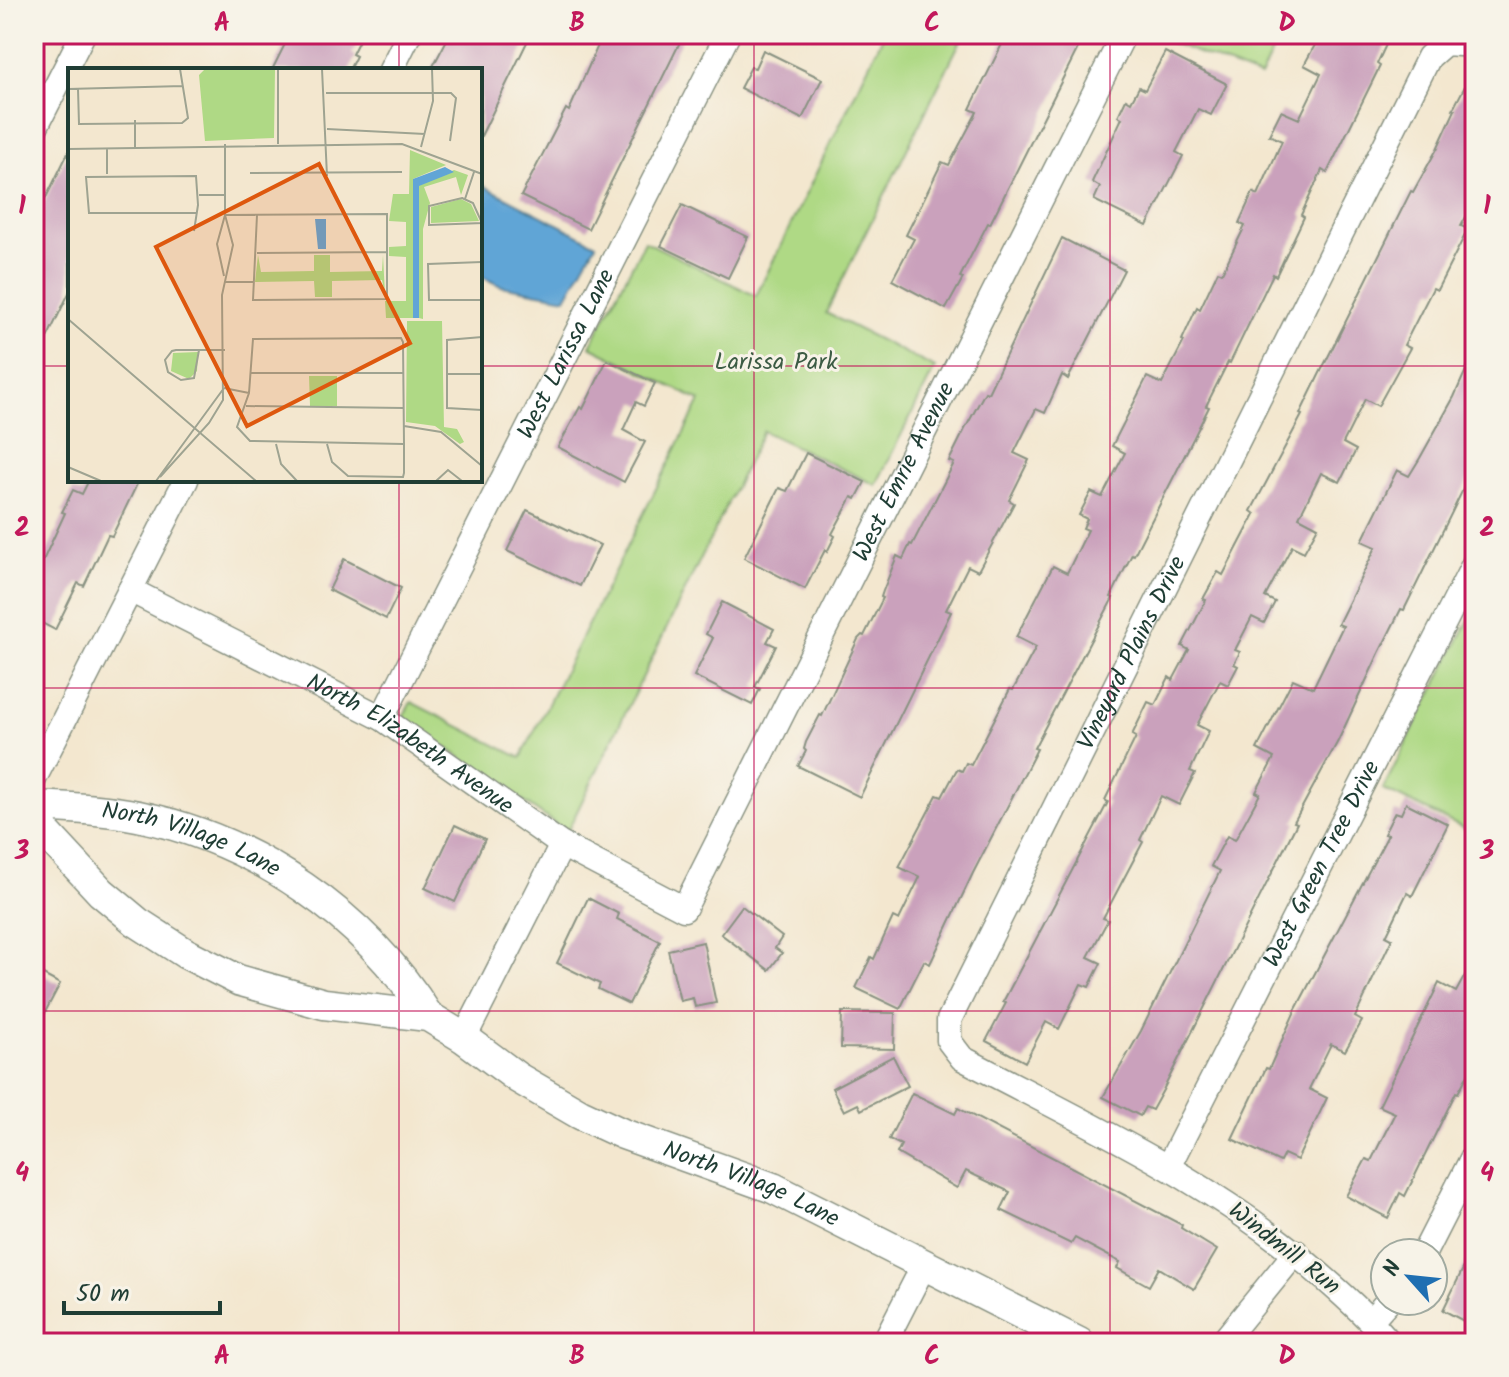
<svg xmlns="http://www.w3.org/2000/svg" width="1509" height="1377" font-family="Kalam,sans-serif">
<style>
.green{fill:#afd985;stroke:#678b5c;stroke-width:2}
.water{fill:#61a5d6;stroke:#407185;stroke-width:2}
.building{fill:#caa1bc}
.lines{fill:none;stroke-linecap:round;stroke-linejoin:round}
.minor-casing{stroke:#899282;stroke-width:27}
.tertiary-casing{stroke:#899282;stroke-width:33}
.minor{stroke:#fff;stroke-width:24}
.tertiary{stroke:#fff;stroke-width:30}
.grid{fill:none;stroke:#c2185b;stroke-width:2;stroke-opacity:0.55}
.labels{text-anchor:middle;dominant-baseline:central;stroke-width:6;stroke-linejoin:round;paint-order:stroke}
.street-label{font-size:24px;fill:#1f3d34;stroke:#f7f3e8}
.park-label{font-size:24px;fill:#3c5c44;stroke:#f7f3e8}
.inset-road{fill:none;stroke:#9ea391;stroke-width:2}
.view{fill:#de580e;fill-opacity:0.15;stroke:#de580e;stroke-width:4}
.inset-edge{fill:none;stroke:#1f3d34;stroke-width:4}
.neatline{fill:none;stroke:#c2185b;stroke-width:3}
.grid-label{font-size:26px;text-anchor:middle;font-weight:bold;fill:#c2185b}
</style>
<rect width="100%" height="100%" fill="#f7f3e8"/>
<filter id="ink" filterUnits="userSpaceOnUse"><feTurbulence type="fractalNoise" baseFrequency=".0125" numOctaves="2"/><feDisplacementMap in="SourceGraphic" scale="16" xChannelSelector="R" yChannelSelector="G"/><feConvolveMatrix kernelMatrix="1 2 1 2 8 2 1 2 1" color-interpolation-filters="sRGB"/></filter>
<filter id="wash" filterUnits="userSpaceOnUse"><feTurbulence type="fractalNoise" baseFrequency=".006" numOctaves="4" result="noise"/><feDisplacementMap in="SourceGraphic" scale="32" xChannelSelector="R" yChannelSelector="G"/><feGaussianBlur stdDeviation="1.8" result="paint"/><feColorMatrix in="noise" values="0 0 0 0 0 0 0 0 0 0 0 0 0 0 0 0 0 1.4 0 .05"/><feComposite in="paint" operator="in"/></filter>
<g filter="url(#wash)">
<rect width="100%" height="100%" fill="#f3e7cf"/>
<g class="green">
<path d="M884,34H964L826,313L935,368L876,485L763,431L567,832L403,717L411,702L521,758L700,401L590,346L645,241L756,296Z"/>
<path d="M1149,34H1281L1260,77Z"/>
<path d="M1475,608V834L1383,789Z"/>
</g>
<path class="water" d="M480,184L596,244L566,298L501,286L480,276Z"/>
<g id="blocks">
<g class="building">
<path d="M290,34H362L352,54L356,56L349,70H272Z"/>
<path d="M450,34H531L480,138V70H431Z"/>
<path d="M603,34H684L588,229L521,196L566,109L569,111Z"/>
<path d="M1007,34H1085L990,224L988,223L960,277L963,278L946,309L892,280L914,239L906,235L942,162L949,165L977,112L970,109Z"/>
<path d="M1321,34H1391L1377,64L1380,66L1327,173L1322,170L1301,215L1304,217L1276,276L1273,274L1230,363L1228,362L1206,406L1209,407L1193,439L1134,555L1132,554L1111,597L1113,598L1034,748L1037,749L973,873L930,964L924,961L900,1009L856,988L871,957L874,959L893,917L899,920L920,877L899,867L937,795L942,797L957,769L962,771L966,763L971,765L1010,689L1013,690L1036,647L1016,637L1053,566L1067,573L1088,530L1083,528L1087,519L1079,515L1091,492L1102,497L1125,453L1112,446L1147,377L1162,384L1184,341L1182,340L1197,307L1200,309L1218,271L1222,273L1245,226L1239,223L1253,192L1258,195L1282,141L1269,135L1281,111L1299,119L1321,74L1304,65Z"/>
<path d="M763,50L822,79L802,119L740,88L751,67L755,68Z"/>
<path d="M1165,52L1227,84L1211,115L1198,109L1176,152L1183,156L1147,226L1094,200L1100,187L1092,182L1122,118L1118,116L1126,99L1131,102L1139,87L1145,90Z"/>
<path d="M1475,67V200L1461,226L1468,229L1437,290L1433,288L1404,345L1410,348L1378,406L1365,399L1343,443L1356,450L1340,482L1321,473L1299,517L1318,527L1304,552L1292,546L1265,597L1275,602L1264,623L1252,617L1235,650L1240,652L1234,664L1238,666L1228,685L1220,681L1197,725L1209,731L1190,771L1195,773L1179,805L1161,796L1140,840L1143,842L1103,918L1108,920L1088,957L1101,963L1089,987L1081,984L1059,1029L1046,1022L1025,1062L986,1041L1006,1003L1003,1002L1108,802L1105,800L1136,737L1132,735L1148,702L1155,705L1169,677L1173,680L1189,650L1182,646L1206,600L1203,599L1218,572L1223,575L1255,514L1251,511L1302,415L1300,414L1319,375L1411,191L1413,192L1437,149L1455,110L1453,109Z"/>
<path d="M70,149V291L34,365V222Z"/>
<path d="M682,205L748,237L728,278L661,246Z"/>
<path d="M1062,238L1124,270L1068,379L1062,375L1045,413L1036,409L1014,453L1029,460L1009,500L1014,503L978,571L968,566L946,610L951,612L860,797L798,766L806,751L804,749L806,742L820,715L822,716L858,639L862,635L864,636L883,598L881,597L883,591L897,556L903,559L910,544L912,545L954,463L949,461L965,429L985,392L988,393Z"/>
<path d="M1475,350V465L1404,610L1401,609L1379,653L1338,741L1294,822L1297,823L1163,1090L1152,1110L1145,1107L1140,1116L1103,1097L1141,1031L1220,871L1211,866L1227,836L1235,840L1260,794L1256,792L1274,758L1257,749L1293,679L1313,688L1343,626L1338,624L1376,547L1362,541L1397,470L1409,476L1420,458L1454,397Z"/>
<path d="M607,360L655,383L644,406L636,402L623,430L645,442L624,482L558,447L580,407L583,409Z"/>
<path d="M806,453L865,482L856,499L852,497L832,534L835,536L827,552L825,550L805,589L744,558L779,488L787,491Z"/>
<path d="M89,480H139L112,536L108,535L84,586L78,583L55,630L34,619V580L65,513L62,512L73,490L82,494Z"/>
<path d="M527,510L600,545L580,586L507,551Z"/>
<path d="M344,559L401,588L386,619L329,590Z"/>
<path d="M722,602L774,629L767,642L776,646L755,687L760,689L752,705L694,676L713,638L706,634Z"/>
<path d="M1406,803L1448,824L1412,896L1407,893L1386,936L1392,939L1355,1017L1362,1021L1345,1051L1331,1044L1309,1089L1327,1098L1297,1160L1284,1154L1280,1162L1232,1139L1266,1068L1269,1069L1295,1011L1388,835L1384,834L1395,812L1401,814Z"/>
<path d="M455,825L485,839L455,902L425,888Z"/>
<path d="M588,898L619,914L617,919L660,941L629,1004L598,989L600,984L557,963Z"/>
<path d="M742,906L782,937L775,948L782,953L769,970L721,934Z"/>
<path d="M703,942L716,1003L695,1007L693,998L680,1001L668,950Z"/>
<path d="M1475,957V1061L1458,1093L1456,1092L1405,1196L1400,1193L1388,1218L1346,1196L1366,1159L1371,1161L1395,1113L1379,1106L1439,983L1456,992Z"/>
<path d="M34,970L60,984L34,1033Z"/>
<path d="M842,1012L895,1013L894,1049L841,1048Z"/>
<path d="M893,1056L908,1086L861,1110L858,1104L844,1111L832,1088Z"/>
<path d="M912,1093L955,1114L958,1108L1182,1225L1181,1228L1217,1250L1194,1289L1159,1268L1149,1286L1117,1268L1120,1262L1075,1238L1071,1244L1001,1210L1010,1192L966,1171L957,1188L897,1153L901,1145L889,1139Z"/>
<path d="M1475,1244V1327L1443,1310Z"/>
</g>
</g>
</g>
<g filter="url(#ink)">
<use href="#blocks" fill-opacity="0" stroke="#899282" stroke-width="2"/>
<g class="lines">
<defs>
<g id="minor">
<path d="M391,70L409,34"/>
<path d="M34,130L83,34"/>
<path id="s1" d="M130,590L382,718L562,845L684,909L1124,34"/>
<path id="s2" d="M382,718L728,34"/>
<path d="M34,779L186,480"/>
<path d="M464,1038L562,845"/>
<path id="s3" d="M1168,1167L1475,562"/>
<path d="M1424,1253L1475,1153"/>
<path d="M1371,1320L1388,1301"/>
<path d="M884,1343L924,1265"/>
<path d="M1222,1343L1296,1252"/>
<path id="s4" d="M1390,1343C1370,1319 1348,1299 1325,1279C1219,1184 1087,1124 962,1058L949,1041V1020L1429,57L1445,43L1475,45"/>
</g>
<g id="tertiary">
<path id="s5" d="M34,806C69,808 104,809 138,816C255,840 365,915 428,1016"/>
<path id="s6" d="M34,820L101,892L137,922L185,953L238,980L324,1004L428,1016L464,1038L518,1078L580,1114L623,1134L773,1188L1079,1343"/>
</g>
</defs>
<use href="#minor" class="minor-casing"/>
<use href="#tertiary" class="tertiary-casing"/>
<use href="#minor" class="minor"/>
<use href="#tertiary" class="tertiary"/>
</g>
</g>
<path class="grid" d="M399,34V70M754,34V1343M1110,34V1343M34,366H70M480,366H1475M399,480V1343M34,688H1475M34,1011H1475"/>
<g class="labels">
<g class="street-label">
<text stroke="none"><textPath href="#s2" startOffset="408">West Larissa Lane</textPath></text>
<text stroke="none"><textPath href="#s1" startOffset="1130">West Emrie Avenue</textPath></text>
<text stroke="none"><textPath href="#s4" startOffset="970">Vineyard Plains Drive</textPath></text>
<text stroke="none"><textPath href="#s1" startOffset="320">North Elizabeth Avenue</textPath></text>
<text stroke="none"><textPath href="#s5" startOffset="162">North Village Lane</textPath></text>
<text stroke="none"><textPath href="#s3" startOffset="340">West Green Tree Drive</textPath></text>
<text stroke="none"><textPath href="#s6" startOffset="822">North Village Lane</textPath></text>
<text transform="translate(1284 1249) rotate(38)">Windmill Run</text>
</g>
<g class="park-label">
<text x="776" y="362">Larissa Park</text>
</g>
</g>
<g transform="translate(68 68)">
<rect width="414" height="414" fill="#f3e7cf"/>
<path d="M137,1H207L206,70L137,73L131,7ZM342,82L378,97L345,111V250H318L317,233H338V189L321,188V179L338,178V154L321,153L325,126H341ZM386,102L400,107L393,127L388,109L356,119L362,135L355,161V251L351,250V117ZM393,131L403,136L411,153L363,155V139ZM190,187L193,204L246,203V187H262V204L314,203L315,187L317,227L314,212L264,213V229H247L246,213L187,214ZM339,253H374L376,359L389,361L396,374L392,376L367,358L338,354ZM130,284L129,303L121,311L103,303L105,285ZM241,308H269V338H242Z" fill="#afd985"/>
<path d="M377,99L386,104L351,118V250H345V111ZM247,151H258V181H250Z" fill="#61a5d6"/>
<path class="inset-road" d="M210,1V76M254,1L259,108M0,21L115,18M10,21L11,56L114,55L120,50L112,1M258,25H383L388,30L382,73M67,52V80M259,61L357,66M353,79L365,33L364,1M0,81L334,76L414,106M39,81V106M182,105L334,104M131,127H157M394,130L405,135L414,155L361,157V138ZM397,131L406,104M157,147L319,146V231L185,232L189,147M126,163L130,137L128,108L18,109L21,145H129M189,185L319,184M414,194L360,196L361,232H414M156,208L149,176L157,147V76M156,214H185M0,251L188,413M414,269L379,272V340L414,342M131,282L126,310L113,312L100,304L97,292L104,283L108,282H157M183,305H335M380,306H414M156,320L181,325M178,338L336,340M336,358L373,364L414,398M208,376L213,396L229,413M259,376L264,394L280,408L335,409L336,405V376L335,274L333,270L185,271L181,325L169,359L182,373L336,376M0,399L33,413M92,409L141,355L155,332L154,227L165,177L157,147M88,413L156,320M368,413L380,402L394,413"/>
<path class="view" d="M251,96L342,275L179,358L88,179Z"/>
<rect width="414" height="414" class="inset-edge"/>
</g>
<rect width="1509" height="1377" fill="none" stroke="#f7f3e8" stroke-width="88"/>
<g transform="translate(1409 1277) rotate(297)"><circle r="38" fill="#f7f3e8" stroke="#a1aaa0" stroke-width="2"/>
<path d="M0-6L14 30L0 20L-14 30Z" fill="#1f6fb2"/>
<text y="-12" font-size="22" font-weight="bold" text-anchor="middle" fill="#1f3d34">N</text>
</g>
<path d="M64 1301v12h156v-12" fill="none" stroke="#1f3d34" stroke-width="4"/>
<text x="76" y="1301" font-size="24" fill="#1f3d34" stroke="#f7f3e8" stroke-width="6" paint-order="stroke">50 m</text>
<rect x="44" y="44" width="1421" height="1289" class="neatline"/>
<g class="grid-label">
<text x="222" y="31">A</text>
<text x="577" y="31">B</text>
<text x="932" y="31">C</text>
<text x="1287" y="31">D</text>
<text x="22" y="214">1</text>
<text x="1487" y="214">1</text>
<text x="22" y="536">2</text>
<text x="1487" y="536">2</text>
<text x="22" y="859">3</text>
<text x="1487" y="859">3</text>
<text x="22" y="1181">4</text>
<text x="1487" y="1181">4</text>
<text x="222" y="1364">A</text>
<text x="577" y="1364">B</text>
<text x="932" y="1364">C</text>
<text x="1287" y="1364">D</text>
</g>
</svg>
